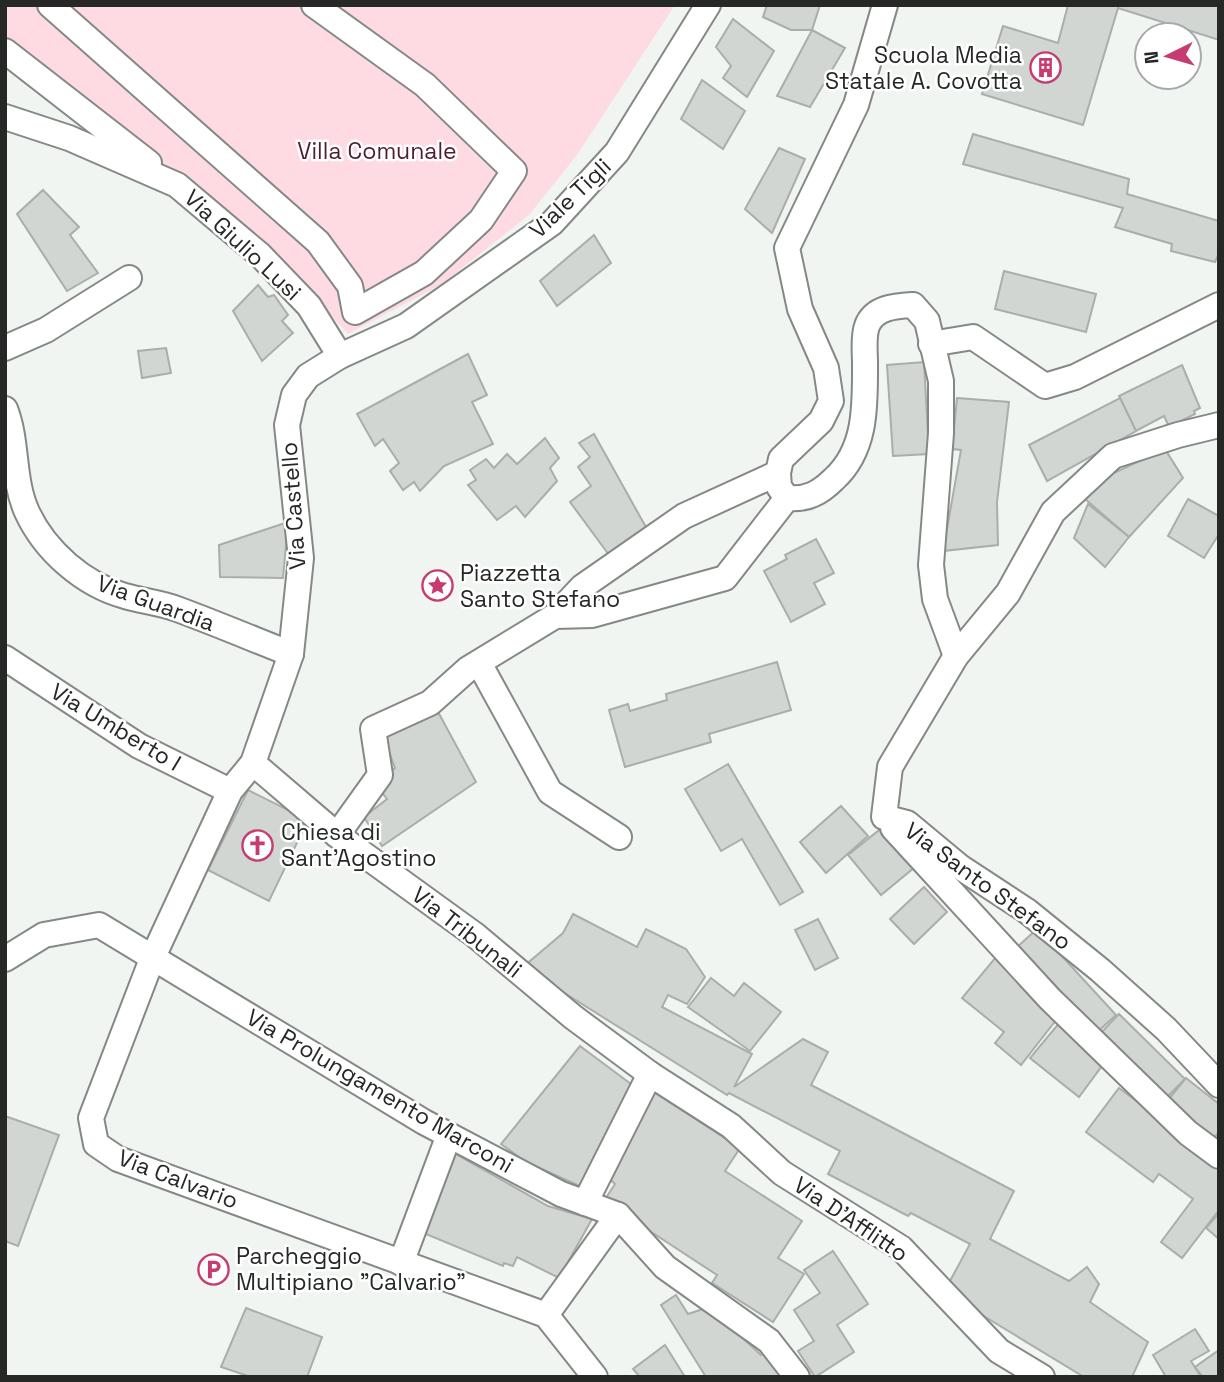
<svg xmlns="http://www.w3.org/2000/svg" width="1224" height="1382" font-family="'Space Grotesk',sans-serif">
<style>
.green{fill:#fedae3}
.building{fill:#d2d6d2;stroke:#aaaeaa;stroke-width:2}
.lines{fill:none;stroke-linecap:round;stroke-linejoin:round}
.street-casing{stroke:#858985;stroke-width:28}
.street{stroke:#fff;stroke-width:24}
.labels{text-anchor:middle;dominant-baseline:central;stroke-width:5;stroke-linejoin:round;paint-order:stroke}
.poi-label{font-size:23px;fill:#262826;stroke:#fff;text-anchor:start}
.park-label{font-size:23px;fill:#4d1e2e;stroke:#fff}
.street-label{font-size:23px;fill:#262826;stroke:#fff}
</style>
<rect width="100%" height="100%" fill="#f1f5f2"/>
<path class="green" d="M5,5H675L577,155L529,215L442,284L348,334L266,244L5,45Z"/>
<g class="building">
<path d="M767,5H820L812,30H791L763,17Z"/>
<path d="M1068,5H1219V40L1118,8L1083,125L982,94L1003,26L1058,43Z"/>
<path d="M733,19L774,51L747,97L723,78L731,66L716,47Z"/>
<path d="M812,30L845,48L810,107L777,96Z"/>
<path d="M702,80L745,111L723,149L681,119Z"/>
<path d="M973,134L1129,179L1127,194L1219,221V253L1215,262L1171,251L1172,244L1115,227L1123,208L963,164Z"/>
<path d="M779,148L805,159L772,233L745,209Z"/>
<path d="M43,190L79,227L70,235L98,273L67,291L17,214Z"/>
<path d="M594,235L611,263L557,306L540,281Z"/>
<path d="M1004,271L1096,294L1086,332L995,309Z"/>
<path d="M258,285L268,297L274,295L288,315L282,321L293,333L262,361L233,311Z"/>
<path d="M166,348L171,373L142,378L138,351Z"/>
<path d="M468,354L487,395L472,402L493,444L444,466L420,491L414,482L403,490L390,471L399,463L383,439L375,446L357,414Z"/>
<path d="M924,362L929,454L893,456L887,365Z"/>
<path d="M1182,365L1200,408L1194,411L1195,414L1169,427L1164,416L1136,431L1119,396Z"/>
<path d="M957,398L1009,402L997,502L998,545L943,551L961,450L952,449Z"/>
<path d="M1120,398L1136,431L1047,481L1029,445Z"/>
<path d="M594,434L647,529L609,555L570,502L591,486L578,467L590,457L579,443Z"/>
<path d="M545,438L559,458L550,468L557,481L525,517L516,506L497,520L468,485L476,480L470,470L486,459L494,468L507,454L517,464Z"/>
<path d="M1165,449L1183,478L1129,537L1085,499L1103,478Z"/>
<path d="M1188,499L1219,516V534L1204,558L1168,536Z"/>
<path d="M1088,504L1129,537L1105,567L1074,538Z"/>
<path d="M288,522L283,578L220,577L219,545Z"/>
<path d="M816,539L834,573L814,583L825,604L791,622L764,571L787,559L785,555Z"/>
<path d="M777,662L791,710L709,734L711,742L625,767L609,710L628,704L630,711L667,700L666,694Z"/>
<path d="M437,710L476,782L382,846L364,817L387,799L376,785L395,768L383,736Z"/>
<path d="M728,764L803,892L780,905L742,839L721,851L685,789Z"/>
<path d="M248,790L308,820L269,901L208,870Z"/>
<path d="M841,806L868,836L826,873L800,842Z"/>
<path d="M883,827L915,867L881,895L848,855Z"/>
<path d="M924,887L947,912L914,944L890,919Z"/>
<path d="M573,914L637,947L646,929L686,949L705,977L687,1004L668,995L662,1007L752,1054L734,1087L803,1039L828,1052L811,1085L1014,1191L990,1239L1069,1281L1087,1267L1099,1284L1090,1302L1148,1342L1132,1377H1084L944,1292L970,1244L911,1213L908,1216L828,1174L840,1151L729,1093L727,1095L523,967L563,933Z"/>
<path d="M818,919L838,958L815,970L795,930Z"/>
<path d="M1037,929L1116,1015L1095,1034L1016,948Z"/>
<path d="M996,957L1056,1020L1021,1065L995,1043L1004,1032L962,998Z"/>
<path d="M711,978L734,996L744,983L781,1012L750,1051L688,1007Z"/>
<path d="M1119,1014L1185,1079L1162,1102L1097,1037Z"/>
<path d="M1060,1022L1104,1063L1079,1097L1030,1058Z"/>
<path d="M580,1046L631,1084L582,1187L526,1162L501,1144Z"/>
<path d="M1186,1078L1219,1104V1132L1210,1143L1163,1106Z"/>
<path d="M1119,1088L1219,1163V1210L1182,1258L1161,1242L1193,1199L1159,1174L1153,1182L1086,1132Z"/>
<path d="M652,1091L740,1148L725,1171L802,1221L778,1258L804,1274L773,1322L712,1283L717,1275L604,1201L615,1184L605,1175Z"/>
<path d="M5,1116L59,1135L18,1246L5,1241Z"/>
<path d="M452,1152L548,1206L592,1219L559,1278L517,1257L513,1266L504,1263L503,1266L421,1232Z"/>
<path d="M1219,1213V1239L1206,1228Z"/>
<path d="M833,1251L868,1304L837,1325L854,1352L815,1377L798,1351L814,1341L794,1310L820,1293L804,1270Z"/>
<path d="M676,1295L688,1314L709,1307L761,1355L766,1351L782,1377H706L661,1305Z"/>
<path d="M246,1308L322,1337L307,1377H251L221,1367Z"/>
<path d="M1195,1329L1209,1351L1191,1361L1201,1377H1166L1153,1355Z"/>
<path d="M665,1345L685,1377H640L633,1369Z"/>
<path d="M1219,1350V1377H1203L1195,1367Z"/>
</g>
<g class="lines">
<defs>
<g id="street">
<path d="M50,5L318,242L350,286L355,312L424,273L481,220L514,171L425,85L314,5"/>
<path d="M885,5L856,105L787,248L800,309L826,368L831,401L821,421L781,459L778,473L779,487L787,498C807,500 820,493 834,479C867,449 865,404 865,363C865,352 863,337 867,326C874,307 896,306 913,305L927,321L941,381V433L931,565L935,599L956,656"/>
<path d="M5,51L149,163"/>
<path d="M5,117L69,138L177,185L260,255L309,306L340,356"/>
<path d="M931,344L973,337L1045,386L1075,377L1219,305"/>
<path d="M5,348L46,330L129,278"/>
<path d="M5,409C18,442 12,479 27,512C45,551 84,585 125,596C142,601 161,603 177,609C215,623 253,639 291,654"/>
<path d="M1219,425L1178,435L1113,456L1053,512L1008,593L956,656L890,767L884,817L907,823L960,867L1027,911L1100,970L1166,1029L1219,1085"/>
<path d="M555,616L582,587L684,516L778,473"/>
<path d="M5,658L139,746L230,791"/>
<path d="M479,663L550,792L619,837"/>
<path d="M253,763L337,835L475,935L573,1017L650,1074L731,1126L782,1173L901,1248L999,1351L1042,1377"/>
<path d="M893,828L1050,999L1188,1133L1219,1156"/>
<path d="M337,835L380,775L373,729L430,703L468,669L555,616L592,615L725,578L787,498"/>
<path d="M5,959L44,935L99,925L424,1122L561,1194L618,1215L665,1267L769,1341L797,1377"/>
<path d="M585,1203L650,1074"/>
<path d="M401,1263L449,1135"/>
<path d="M546,1315L618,1215"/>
<path d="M595,1377L546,1315L118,1159L96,1144L91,1118L152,959L230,791L253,763L291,654L301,558L287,425L294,395L308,376L340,356L406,326L552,223L617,152L708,5"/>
</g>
</defs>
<use href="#street" class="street-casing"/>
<use href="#street" class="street"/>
</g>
<defs>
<symbol id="building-ring" viewBox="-11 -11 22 22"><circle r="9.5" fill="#fff" stroke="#c63b70" stroke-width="1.5"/><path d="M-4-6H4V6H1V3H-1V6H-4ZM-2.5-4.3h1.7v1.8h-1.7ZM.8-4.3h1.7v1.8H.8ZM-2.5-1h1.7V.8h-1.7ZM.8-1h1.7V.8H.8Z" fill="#c63b70"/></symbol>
<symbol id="sight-ring" viewBox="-11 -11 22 22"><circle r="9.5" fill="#fff" stroke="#c63b70" stroke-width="1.5"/><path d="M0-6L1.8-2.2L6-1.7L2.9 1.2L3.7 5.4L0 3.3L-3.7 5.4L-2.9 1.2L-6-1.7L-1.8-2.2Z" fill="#c63b70"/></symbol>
<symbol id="church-ring" viewBox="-11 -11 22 22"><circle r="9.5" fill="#fff" stroke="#c63b70" stroke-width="1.5"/><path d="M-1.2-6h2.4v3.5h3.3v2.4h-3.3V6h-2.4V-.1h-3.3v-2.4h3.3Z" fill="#c63b70"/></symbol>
<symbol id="parking-ring" viewBox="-11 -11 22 22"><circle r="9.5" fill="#fff" stroke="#c63b70" stroke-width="1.5"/><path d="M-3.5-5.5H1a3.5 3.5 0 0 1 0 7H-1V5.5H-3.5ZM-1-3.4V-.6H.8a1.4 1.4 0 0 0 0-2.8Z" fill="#c63b70"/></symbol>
</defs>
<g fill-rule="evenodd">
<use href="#building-ring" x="1028" y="50" width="35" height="35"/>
<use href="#sight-ring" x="420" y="568" width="35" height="35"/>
<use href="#church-ring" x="240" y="828" width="35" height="35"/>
<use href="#parking-ring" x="196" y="1252" width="35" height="35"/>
</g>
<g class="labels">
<g class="poi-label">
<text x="1022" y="55" text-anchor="end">Scuola Media<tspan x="1022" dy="26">Statale A. Covotta</tspan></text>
<text x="460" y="573">Piazzetta<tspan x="460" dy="26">Santo Stefano</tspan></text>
<text x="281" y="832">Chiesa di<tspan x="281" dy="26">Sant'Agostino</tspan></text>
<text x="236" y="1256">Parcheggio<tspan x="236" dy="26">Multipiano "Calvario"</tspan></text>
</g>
<g class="park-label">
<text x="377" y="151">Villa Comunale</text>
</g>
<g class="street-label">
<text transform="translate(570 198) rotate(-44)">Viale Tigli</text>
<text transform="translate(243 245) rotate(43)">Via Giulio Lusi</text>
<text transform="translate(293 506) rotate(-94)">Via Castello</text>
<text transform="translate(156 603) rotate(20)">Via Guardia</text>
<text transform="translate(116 727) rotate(31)">Via Umberto I</text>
<text transform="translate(988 886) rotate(36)">Via Santo Stefano</text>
<text transform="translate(467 932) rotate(38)">Via Tribunali</text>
<text transform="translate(380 1091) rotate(30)">Via Prolungamento Marconi</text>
<text transform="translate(178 1179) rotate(21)">Via Calvario</text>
<text transform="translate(851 1219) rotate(34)">Via D'Afflitto</text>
</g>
</g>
<rect width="1224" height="1382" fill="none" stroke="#262826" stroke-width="14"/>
<g transform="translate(1168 56) rotate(265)"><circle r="33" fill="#ffffff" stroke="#a8a9a8" stroke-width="2"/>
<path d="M0-5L12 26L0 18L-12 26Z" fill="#c63b70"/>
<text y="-10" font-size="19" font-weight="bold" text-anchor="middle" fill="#262826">N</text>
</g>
</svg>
